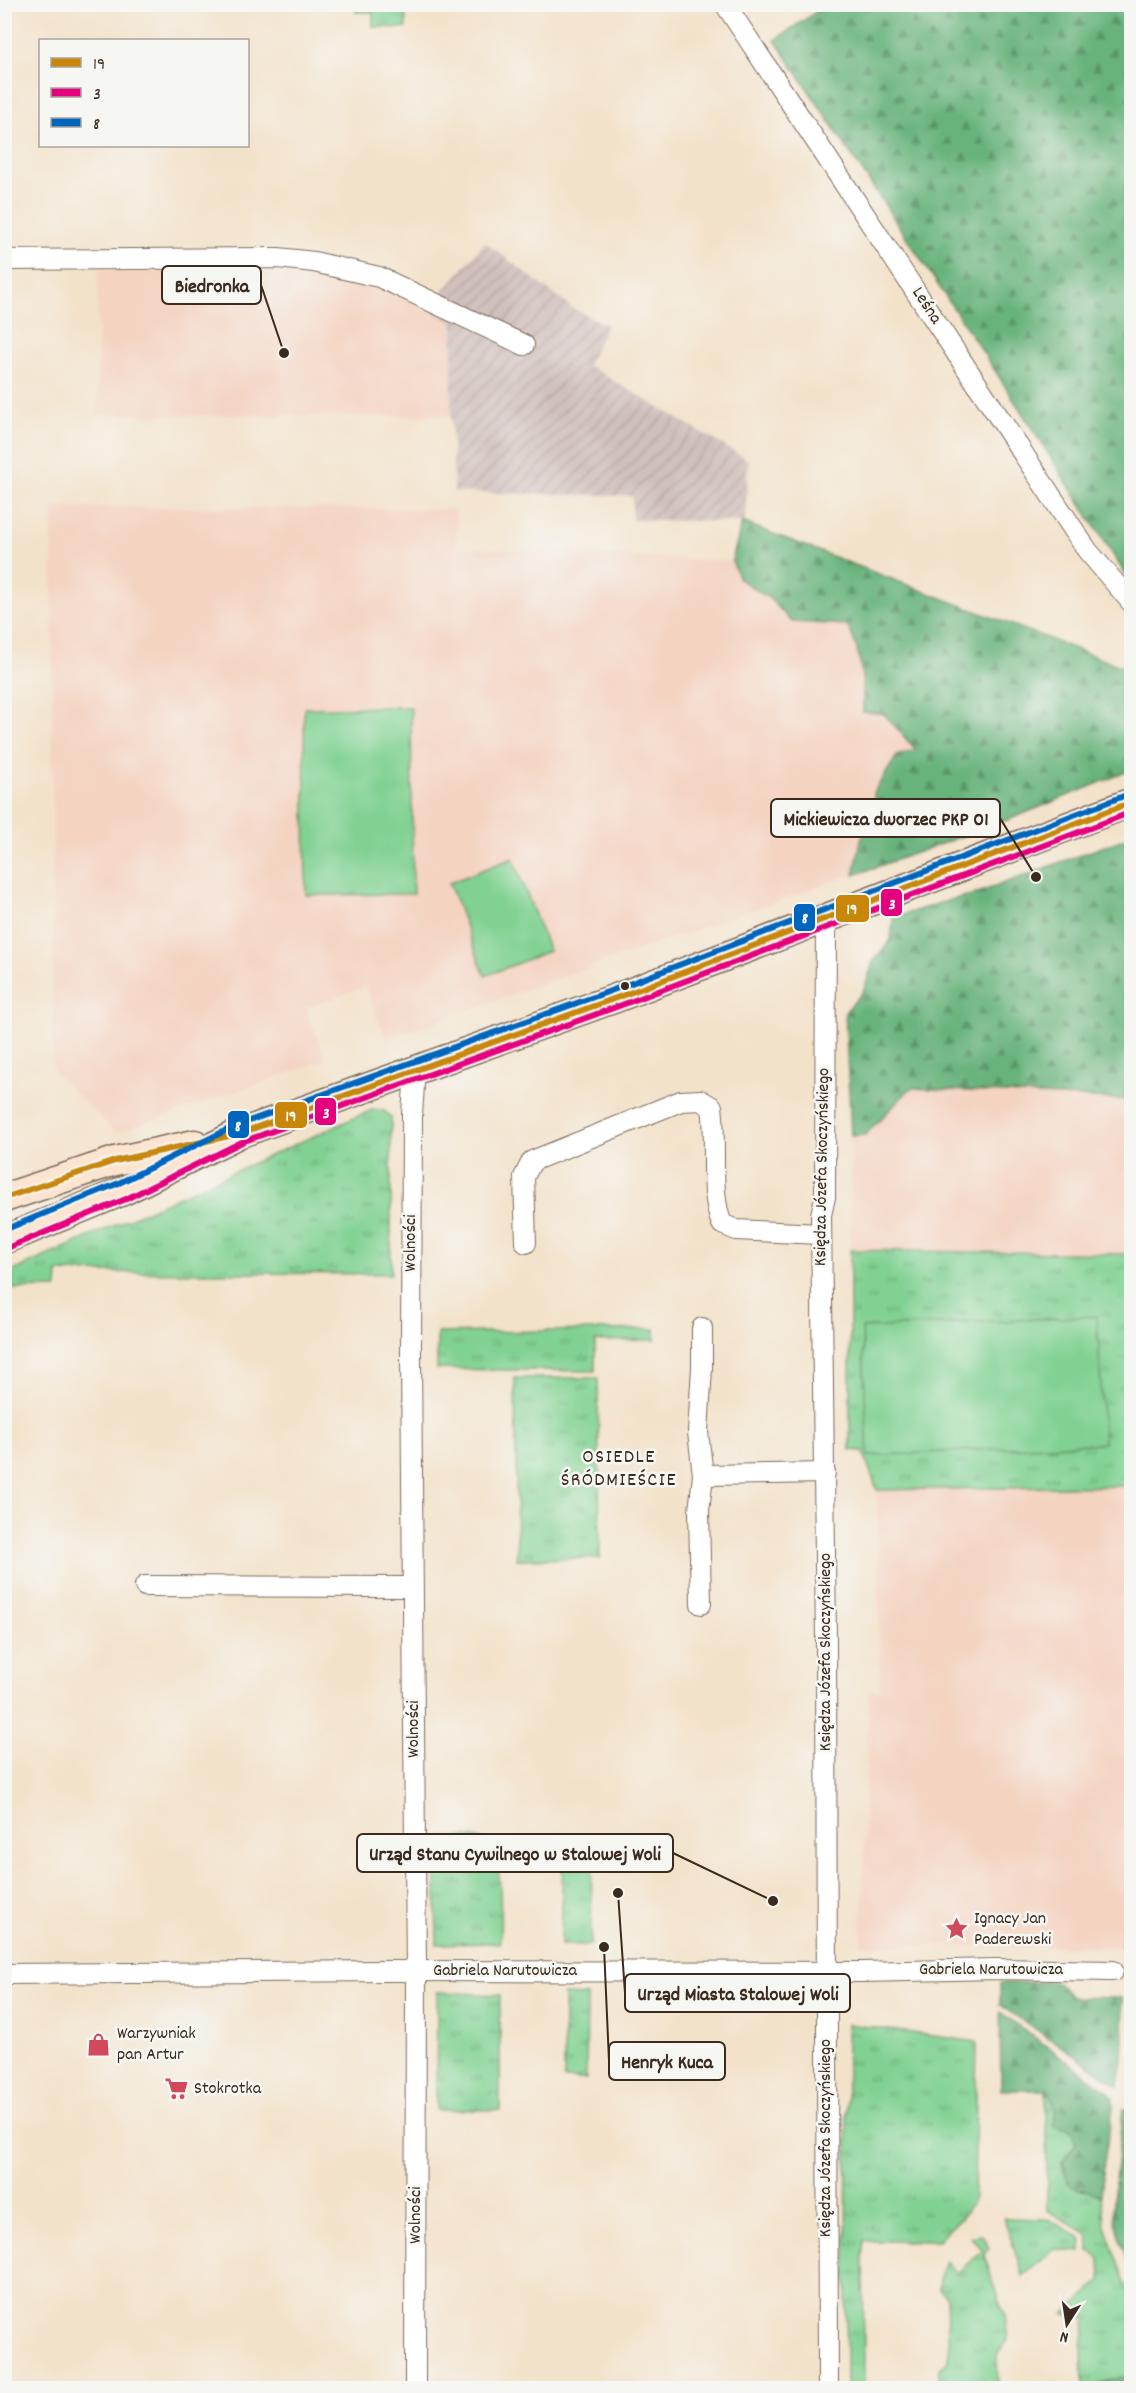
<svg xmlns="http://www.w3.org/2000/svg" width="1136" height="2393" font-family="Dekko,sans-serif">
<style>
.built{fill:#f4d3c1}
.industrial{fill:url(#industrial-furrows)}
.grass{fill:url(#grass-tufts);stroke:#5e7e58;stroke-width:1.5}
.forest{fill:url(#forest-firs);stroke:#526e4d;stroke-width:1.5}
.pitch{fill:#80d192;stroke:#5e7e58;stroke-width:1.5}
.lines{fill:none;stroke-linecap:round;stroke-linejoin:round}
.street-casing{stroke:#7b6a5a;stroke-width:22}
.secondary-casing{stroke:#7b6a5a;stroke-width:31}
.street{stroke:#fff;stroke-width:20}
.secondary{stroke:#fce5d0;stroke-width:28}
.bus-1-casing{stroke:#f6f6f2;stroke-width:10}
.bus-2-casing{stroke:#f6f6f2;stroke-width:10}
.bus-3-casing{stroke:#f6f6f2;stroke-width:10}
.bus-1{stroke:#c88708;stroke-width:6}
.bus-2{stroke:#e5007d;stroke-width:6}
.bus-3{stroke:#0065bd;stroke-width:6}
.bus-dot{fill:#3b2a1e;stroke:#f6f6f2;stroke-width:2}
.labels{text-anchor:middle;dominant-baseline:central;stroke-width:5;stroke-linejoin:round;paint-order:stroke}
.street-label{font-size:18px;fill:#3b2a1e;stroke:#f6f6f2}
.poi-label{font-size:18px;fill:#3b2a1e;stroke:#f6f6f2;text-anchor:start}
.neighbourhood-label{font-size:20px;letter-spacing:1.5px;fill:#3b2a1e;stroke:#f6f6f2}
.leader{fill:none;stroke:#3b2a1e;stroke-width:2}
.callout-dot{fill:#3b2a1e;stroke:#f6f6f2;stroke-width:2}
.callout{fill:#f6f6f2;stroke:#3b2a1e;stroke-width:2}
.callout-label{font-size:20px;text-anchor:middle;font-weight:bold;fill:#3b2a1e}
.line-badge{stroke:#f6f6f2;stroke-width:2}
.badge-label{font-size:16px;text-anchor:middle;font-weight:bold;fill:#fff}
</style>
<defs>
<pattern id="industrial-furrows" width="10" height="10" patternUnits="userSpaceOnUse" patternTransform="scale(1.5)"><rect width="10" height="10" fill="#d0c0bc"/><path d="M-1 1l2-2M0 10L10 0M9 11l2-2" fill="none" stroke="#b4a5a1"/></pattern>
<pattern id="grass-tufts" width="24" height="20" patternUnits="userSpaceOnUse" patternTransform="scale(1.5)"><rect width="24" height="20" fill="#80d192"/><path d="M3 7l-1-3M5 7V3M7 7l1-3M15 17l-1-3M17 17v-4M19 17l1-3" fill="none" stroke="#6aaa77"/></pattern>
<pattern id="forest-firs" width="22" height="20" patternUnits="userSpaceOnUse" patternTransform="scale(1.5)"><rect width="22" height="20" fill="#68b37c"/><path d="M5 1l3.5 6h-7zM16 11l3.5 6h-7z" fill="#579265"/></pattern>
</defs>
<rect width="100%" height="100%" fill="#f6f6f2"/>
<filter id="ink" filterUnits="userSpaceOnUse"><feTurbulence type="fractalNoise" baseFrequency=".0167" numOctaves="2"/><feDisplacementMap in="SourceGraphic" scale="12" xChannelSelector="R" yChannelSelector="G"/><feConvolveMatrix kernelMatrix="1 2 1 2 8 2 1 2 1" color-interpolation-filters="sRGB"/></filter>
<filter id="wash" filterUnits="userSpaceOnUse"><feTurbulence type="fractalNoise" baseFrequency=".008" numOctaves="4" result="noise"/><feDisplacementMap in="SourceGraphic" scale="24" xChannelSelector="R" yChannelSelector="G"/><feGaussianBlur stdDeviation="1.35" result="paint"/><feColorMatrix in="noise" values="0 0 0 0 0 0 0 0 0 0 0 0 0 0 0 0 0 1.4 0 .05"/><feComposite in="paint" operator="in"/></filter>
<g filter="url(#wash)">
<rect width="100%" height="100%" fill="#f3e2ca"/>
<g class="built">
<path d="M296,268L393,291L453,323L451,416L97,415L98,269Z"/>
<path d="M52,507L456,509V547L742,562L951,621L1013,818L386,1039L365,987L306,1008L326,1060L116,1133L53,1071Z"/>
<path d="M911,1088L1131,1100V1254L850,1250L851,1136L865,1135Z"/>
<path d="M1131,1486L1132,1834L1122,1947L861,1945L869,1690H880L877,1490Z"/>
</g>
<path class="industrial" d="M485,242L572,308L607,325L587,365L748,460L745,522L632,520V496L454,492L451,416L453,323L428,309Z"/>
<g class="grass">
<path d="M356,5H405L406,28L373,27V12H356Z"/>
<path d="M374,1109L384,1111L391,1117V1274L58,1272L57,1288L5,1289L15,1270Z"/>
<path d="M850,1250L1131,1254V1486L877,1490L863,1451L850,1450Z"/>
<path d="M655,1329V1340L595,1341V1371L437,1369V1333Z"/>
<path d="M515,1378H598L600,1558L517,1559Z"/>
<path d="M435,1837C449,1837 474,1833 486,1842C505,1856 500,1920 500,1943L437,1944Z"/>
<path d="M563,1848H592L591,1945H561Z"/>
<path d="M437,1992L500,1995V2110H436Z"/>
<path d="M564,1995L587,1996L586,2079H564Z"/>
<path d="M847,2024L977,2042L974,2200L962,2217L937,2241H863L864,2388H846Z"/>
<path d="M1046,2090L1071,2130L1076,2144L1062,2163L1077,2190L1092,2191L1101,2196L1105,2226L1131,2300V2293V2388L1126,2378L1112,2379L1098,2385L1097,2388H1083L1082,2346L1086,2319L1064,2314L1101,2281L1100,2259L1089,2251L1088,2234L1047,2210Z"/>
<path d="M1004,2218L1048,2219L1081,2238V2252L1055,2249L1023,2276Z"/>
<path d="M982,2235L989,2248L984,2255L1005,2316L1008,2340L997,2355L998,2388H939V2369L949,2361L947,2297L939,2289L941,2272L945,2261L957,2273L983,2250L971,2237Z"/>
</g>
<g class="forest">
<path d="M826,5H1131V583L994,369L775,40Z"/>
<path d="M742,522L1131,670V770L1013,818L854,875L861,839L875,817L874,792L897,756L916,750L884,714L863,712C863,678 863,656 847,625L792,622L769,598L739,579L732,561Z"/>
<path d="M1131,836V1100L911,1088L865,1135L851,1136L845,1012L863,992L873,962L891,940L893,918L946,901L975,894Z"/>
<path d="M1131,1834V1949L1122,1947Z"/>
<path d="M1058,1982L1071,1997L1122,1998L1124,2043L1119,2086L1000,2005V1983Z"/>
<path d="M1000,2012L1109,2092L1113,2098V2107L1104,2162L1101,2196C1079,2185 1068,2195 1062,2163L1076,2144L1071,2130L1054,2125L1056,2108L1047,2090H1001Z"/>
<path d="M1123,2109H1127L1131,2114L1124,2122L1132,2130L1131,2275L1114,2218L1113,2200Z"/>
<path d="M1131,2374V2388H1097L1098,2385L1113,2379L1126,2378Z"/>
</g>
<g class="pitch">
<path d="M411,707L413,894L306,895L304,708Z"/>
<path d="M513,858L549,951L485,976L449,883Z"/>
<path d="M1097,1316L1104,1443L868,1456L862,1328Z"/>
</g>
</g>
<g filter="url(#ink)">
<g class="lines">
<defs>
<g id="street">
<path d="M725,4L1087,550L1132,603"/>
<path d="M4,260L278,258L314,262L379,277L524,345"/>
<path d="M826,917L825,1197L821,1215L826,1641L828,2388"/>
<path d="M415,1070L412,1115L411,1356L416,1971L415,2388"/>
<path d="M526,1243L524,1177L532,1161L681,1101L700,1100L712,1107C717,1143 709,1193 722,1224L736,1230L821,1234"/>
<path d="M702,1328V1368L698,1432L703,1475"/>
<path d="M145,1586L412,1587"/>
<path d="M701,1604L699,1511L703,1475L825,1473"/>
<path d="M4,1974L386,1971L862,1972L997,1969L1113,1971"/>
</g>
<g id="secondary">
<path d="M4,1198L115,1161L195,1144"/>
<path d="M4,1240L123,1191L238,1134L616,998L1132,802"/>
</g>
</defs>
<use href="#street" class="street-casing"/>
<use href="#secondary" class="secondary-casing"/>
<use href="#street" class="street"/>
<use href="#secondary" class="secondary"/>
<defs>
<path id="bus-1" d="M4,1198L115,1161L238,1134L616,998L1132,802"/>
<path id="bus-2" d="M7,1248L126,1199L242,1142L619,1006L1132,812"/>
<path id="bus-3" d="M4,1230L119,1183L235,1126L613,990L1129,794"/>
</defs>
<use href="#bus-1" class="bus-1-casing"/>
<use href="#bus-2" class="bus-2-casing"/>
<use href="#bus-3" class="bus-3-casing"/>
<use href="#bus-1" class="bus-1"/>
<use href="#bus-2" class="bus-2"/>
<use href="#bus-3" class="bus-3"/>
</g>
</g>
<defs>
<symbol id="sight-bare" viewBox="-9 -9 18 18"><path d="M0-6L1.8-2.2L6-1.7L2.9 1.2L3.7 5.4L0 3.3L-3.7 5.4L-2.9 1.2L-6-1.7L-1.8-2.2Z" fill="#d1495b" stroke="#f6f6f2" stroke-width="2.5" paint-order="stroke"/></symbol>
<symbol id="shop-bare" viewBox="-9 -9 18 18"><path d="M-5-2.5h2.3a2.7 3.5 0 0 1 5.4 0H5L5.5 6h-11ZM-1.5-2.5h3a1.5 2.3 0 0 0-3 0Z" fill="#d1495b" stroke="#f6f6f2" stroke-width="2.5" paint-order="stroke"/></symbol>
<symbol id="supermarket-bare" viewBox="-9 -9 18 18"><path d="M-6-5.5h2.5l.6 2H6L4.5 2H-2.5L-4.4-4H-6ZM-1.5 3.2a1.3 1.3 0 1 0 .1 0ZM3 3.2a1.3 1.3 0 1 0 .1 0Z" fill="#d1495b" stroke="#f6f6f2" stroke-width="2.5" paint-order="stroke"/></symbol>
</defs>
<g fill-rule="evenodd">
<use href="#sight-bare" x="940" y="1912" width="33" height="33"/>
<use href="#shop-bare" x="82" y="2028" width="33" height="33"/>
<use href="#supermarket-bare" x="160" y="2072" width="33" height="33"/>
</g>
<circle class="bus-dot" cx="625" cy="986" r="5"/>
<g class="labels">
<g class="street-label">
<text transform="translate(926 306) rotate(57)">Leśna</text>
<text transform="translate(823 1167) rotate(-89)">Księdza Józefa Skoczyńskiego</text>
<text transform="translate(411 1243) rotate(-90)">Wolności</text>
<text transform="translate(826 1652) rotate(-90)">Księdza Józefa Skoczyńskiego</text>
<text transform="translate(414 1729) rotate(-90)">Wolności</text>
<text x="991" y="1970">Gabriela Narutowicza</text>
<text x="505" y="1971">Gabriela Narutowicza</text>
<text transform="translate(826 2138) rotate(-90)">Księdza Józefa Skoczyńskiego</text>
<text transform="translate(416 2215) rotate(-90)">Wolności</text>
</g>
<g class="poi-label">
<text x="974" y="1919">Ignacy Jan<tspan x="974" dy="21">Paderewski</tspan></text>
<text x="117" y="2034">Warzywniak<tspan x="117" dy="21">pan Artur</tspan></text>
<text x="194" y="2089">Stokrotka</text>
</g>
<g class="neighbourhood-label">
<text x="619" y="1458">OSIEDLE<tspan x="619" dy="23">ŚRÓDMIEŚCIE</tspan></text>
</g>
</g>
<path class="leader" d="M284 353L261 285M1036 877L1000 818M773 1901L673 1853M618 1893L625 1993M604 1947L609 2061"/>
<g class="callout-dot">
<circle cx="284" cy="353" r="6"/>
<circle cx="1036" cy="877" r="6"/>
<circle cx="773" cy="1901" r="6"/>
<circle cx="618" cy="1893" r="6"/>
<circle cx="604" cy="1947" r="6"/>
</g>
<g class="callout">
<rect x="162" y="266" width="99" height="38" rx="6"/>
<rect x="771" y="799" width="229" height="38" rx="6"/>
<rect x="357" y="1834" width="316" height="38" rx="6"/>
<rect x="625" y="1974" width="225" height="38" rx="6"/>
<rect x="609" y="2042" width="116" height="38" rx="6"/>
</g>
<g class="callout-label">
<text x="212" y="292">Biedronka</text>
<text x="886" y="825">Mickiewicza dworzec PKP 01</text>
<text x="515" y="1860">Urząd Stanu Cywilnego w Stalowej Woli</text>
<text x="738" y="2000">Urząd Miasta Stalowej Woli</text>
<text x="667" y="2068">Henryk Kuca</text>
</g>
<g class="line-badge">
<rect x="880" y="888" width="23" height="29" rx="6" fill="#e5007d"/>
<rect x="835" y="894" width="35" height="29" rx="6" fill="#c88708"/>
<rect x="793" y="903" width="23" height="29" rx="6" fill="#0065bd"/>
<rect x="314" y="1097" width="23" height="29" rx="6" fill="#e5007d"/>
<rect x="274" y="1101" width="34" height="28" rx="6" fill="#c88708"/>
<rect x="227" y="1110" width="23" height="29" rx="6" fill="#0065bd"/>
</g>
<g class="badge-label">
<text x="892" y="909">3</text>
<text x="852" y="914">19</text>
<text x="805" y="923">8</text>
<text x="326" y="1118">3</text>
<text x="291" y="1121">19</text>
<text x="238" y="1131">8</text>
</g>
<rect width="1136" height="2393" fill="none" stroke="#f6f6f2" stroke-width="24"/>
<rect x="39" y="39" width="210" height="108" fill="#f6f6f2" stroke="#aba49d" stroke-width="1.5"/>
<rect x="51" y="58" width="30" height="9" fill="#c88708" stroke="#aba49d" stroke-width="1.5"/>
<text x="93" y="69" font-size="18" fill="#3b2a1e">19</text>
<rect x="51" y="88" width="30" height="9" fill="#e5007d" stroke="#aba49d" stroke-width="1.5"/>
<text x="93" y="99" font-size="18" fill="#3b2a1e">3</text>
<rect x="51" y="118" width="30" height="9" fill="#0065bd" stroke="#aba49d" stroke-width="1.5"/>
<text x="93" y="129" font-size="18" fill="#3b2a1e">8</text>
<g transform="translate(1067 2324) rotate(192)" stroke="#f6f6f2" stroke-width="4.5" paint-order="stroke">
<path d="M0-4.5L10 22L0 15L-10 22Z" fill="#3b2a1e"/>
<text y="-9" font-size="16" font-weight="bold" text-anchor="middle" fill="#3b2a1e">N</text>
</g>
</svg>
